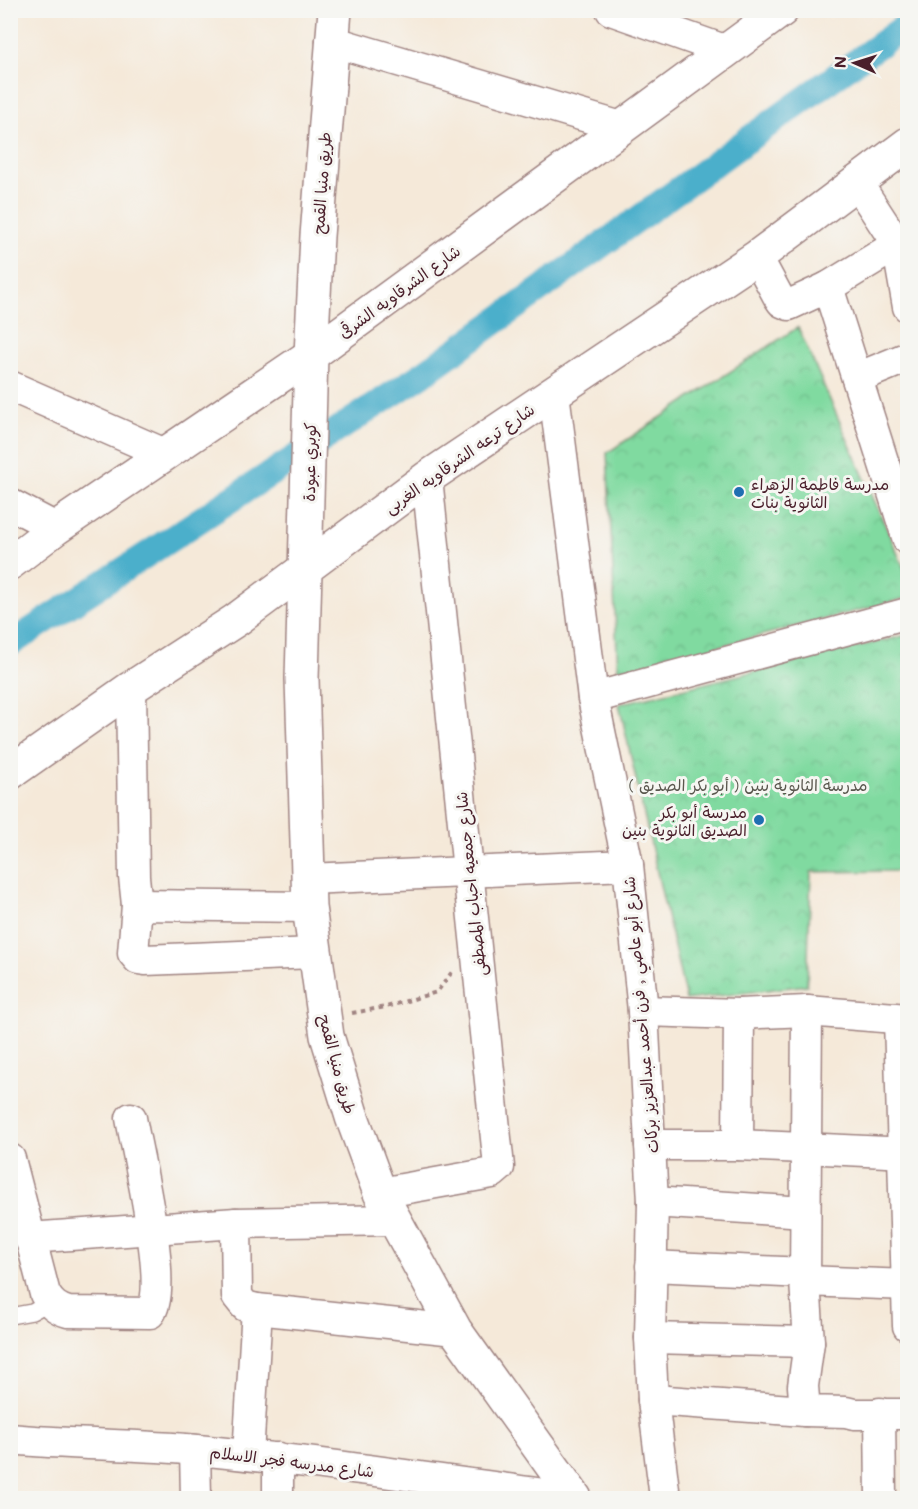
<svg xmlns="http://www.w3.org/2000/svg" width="918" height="1509" font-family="Mali,'Playpen Sans Arabic',sans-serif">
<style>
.park{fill:url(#park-crowns);stroke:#657c66;stroke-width:1.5}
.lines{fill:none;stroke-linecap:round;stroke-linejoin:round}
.canal{stroke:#4cafcb;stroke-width:26}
.service-casing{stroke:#a08482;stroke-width:18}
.minor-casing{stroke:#a08482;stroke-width:33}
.tertiary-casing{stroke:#a08482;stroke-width:36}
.secondary-casing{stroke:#a08482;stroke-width:36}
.path{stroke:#a08482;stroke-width:4;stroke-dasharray:4.5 4.5;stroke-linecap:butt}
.service{stroke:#fff;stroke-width:15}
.minor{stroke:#fff;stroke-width:30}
.tertiary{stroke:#fff;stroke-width:33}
.secondary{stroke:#fff;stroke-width:33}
.poi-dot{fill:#1f6fb2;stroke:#f6f6f2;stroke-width:2}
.labels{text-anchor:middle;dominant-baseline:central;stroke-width:6;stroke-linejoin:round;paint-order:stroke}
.street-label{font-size:16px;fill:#4a1f2b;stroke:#f6f6f2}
.poi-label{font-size:16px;fill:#4a1f2b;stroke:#f6f6f2;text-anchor:start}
.park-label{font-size:16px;fill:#5a574e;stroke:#f6f6f2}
</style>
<defs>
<pattern id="park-crowns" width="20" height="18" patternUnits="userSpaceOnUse" patternTransform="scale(1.5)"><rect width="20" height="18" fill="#80daa0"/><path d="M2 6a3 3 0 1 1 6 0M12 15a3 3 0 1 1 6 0" fill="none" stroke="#70bb8a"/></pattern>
</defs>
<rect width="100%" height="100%" fill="#f6f6f2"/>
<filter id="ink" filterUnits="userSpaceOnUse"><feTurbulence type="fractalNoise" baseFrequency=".0167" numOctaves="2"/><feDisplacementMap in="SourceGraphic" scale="12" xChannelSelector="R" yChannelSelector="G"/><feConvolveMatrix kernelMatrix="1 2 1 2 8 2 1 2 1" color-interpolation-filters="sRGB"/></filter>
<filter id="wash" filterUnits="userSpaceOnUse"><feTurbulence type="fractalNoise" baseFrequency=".008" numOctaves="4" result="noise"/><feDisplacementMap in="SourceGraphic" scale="24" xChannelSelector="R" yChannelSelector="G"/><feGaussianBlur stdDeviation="1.35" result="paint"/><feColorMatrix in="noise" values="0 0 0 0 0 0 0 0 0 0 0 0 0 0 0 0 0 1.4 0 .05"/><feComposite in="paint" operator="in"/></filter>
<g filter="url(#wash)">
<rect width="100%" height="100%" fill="#f5e9d9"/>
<g class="park">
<path d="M798,327L907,575V598L618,672L607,453Z"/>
<path d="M907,635V871L811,872L807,985L686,1000L619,704Z"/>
</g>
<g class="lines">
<path class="canal" d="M10,644L423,374L908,24"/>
</g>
</g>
<g filter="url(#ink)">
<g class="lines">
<defs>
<path id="service" d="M10,1316L32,1312L50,1302"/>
<g id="minor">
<path d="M611,10L727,51"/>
<path d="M331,41L621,127"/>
<path d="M856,181L897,244L908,307"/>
<path d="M757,257L778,296L782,302L789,305L828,287L908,238"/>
<path d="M828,287L908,540"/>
<path d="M857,378L908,357"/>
<path d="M10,386L165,454"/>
<path d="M554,393L593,698L628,865L643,1011L653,1202L650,1338L653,1400L665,1498"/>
<path d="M10,504L56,528"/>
<path d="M131,688L134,877L137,905"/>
<path d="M593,698L908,613"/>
<path d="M308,879L628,865"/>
<path d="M309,907L137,905L133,953L138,959L145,960L314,953"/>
<path d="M643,1011L739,1014L807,1011L908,1019"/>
<path d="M807,1011L805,1281L809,1342L803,1386L805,1411L846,1412L854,1414H908"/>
<path d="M899,1019L908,1326"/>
<path d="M650,1145H738L908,1153"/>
<path d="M738,1145L739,1014"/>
<path d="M10,1159L45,1294C51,1304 57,1309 68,1312L150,1313C170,1286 137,1154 131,1118"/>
<path d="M380,1193L492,1173L499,1167L427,478"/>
<path d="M653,1202L805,1212"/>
<path d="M236,1223L237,1296L245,1306L257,1309L455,1330"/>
<path d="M29,1238L236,1223L395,1220"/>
<path d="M651,1266L805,1273"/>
<path d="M805,1281L908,1285"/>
<path d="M650,1338L809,1342"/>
<path d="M653,1400L805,1411"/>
<path d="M880,1413L881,1498"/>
<path d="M10,1439C73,1445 135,1444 197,1450C323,1462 447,1481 572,1498"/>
<path d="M195,1450L196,1498"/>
<path d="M248,1455L257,1309"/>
<path d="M278,1498V1458"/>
</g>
<g id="tertiary">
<path d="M10,563L56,528L311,355L782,10"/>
<path d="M10,773L131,688L236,620L427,478L757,257L908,144"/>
</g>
<path id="secondary" d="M335,10L317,236L311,355L302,679L309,907L327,1036L352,1117L380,1193L455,1330L575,1498"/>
</defs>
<use href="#service" class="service-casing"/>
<use href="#minor" class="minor-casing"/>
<use href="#tertiary" class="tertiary-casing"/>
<use href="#secondary" class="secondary-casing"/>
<path class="path" d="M352,1013L386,1007L437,992L452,972"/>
<use href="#service" class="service"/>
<use href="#minor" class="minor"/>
<use href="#tertiary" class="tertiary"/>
<use href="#secondary" class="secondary"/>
</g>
</g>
<g class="poi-dot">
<circle cx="739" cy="492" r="6"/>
<circle cx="759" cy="820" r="6"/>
</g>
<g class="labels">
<g class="street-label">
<text transform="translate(321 183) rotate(-86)">طريق منيا القمح</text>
<text transform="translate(399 291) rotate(-36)">شارع الشرقاويه الشرقى</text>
<text transform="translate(459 458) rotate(-35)">شارع ترعه الشرقاويه الغربى</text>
<text transform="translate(309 462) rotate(-89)">كوبري عبودة</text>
<text transform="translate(470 884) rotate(-96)">شارع جمعيه احباب المصطفى</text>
<text transform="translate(640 1015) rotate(-95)">شارع أبو عاصي , فرن أحمد عبدالعزيز بركات</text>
<text transform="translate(338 1064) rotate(75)">طريق منيا القمح</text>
<text transform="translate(292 1461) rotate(7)">شارع مدرسه فجر الاسلام</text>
</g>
<g class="poi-label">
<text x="751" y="483">مدرسة فاطمة الزهراء<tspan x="751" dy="18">الثانوية بنات</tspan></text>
<text x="747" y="811" text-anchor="end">مدرسة أبو بكر<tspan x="747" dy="18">الصديق الثانوية بنين</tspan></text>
</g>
<g class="park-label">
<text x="748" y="784">مدرسة الثانوية بنين ( أبو بكر الصديق )</text>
</g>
</g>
<rect width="918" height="1509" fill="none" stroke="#f6f6f2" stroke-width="36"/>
<g transform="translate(855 63) rotate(273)" stroke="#f6f6f2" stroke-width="4.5" paint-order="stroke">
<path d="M0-4.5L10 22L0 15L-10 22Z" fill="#4a1f2b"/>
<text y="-9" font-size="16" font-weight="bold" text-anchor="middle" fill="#4a1f2b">N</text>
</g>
</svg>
